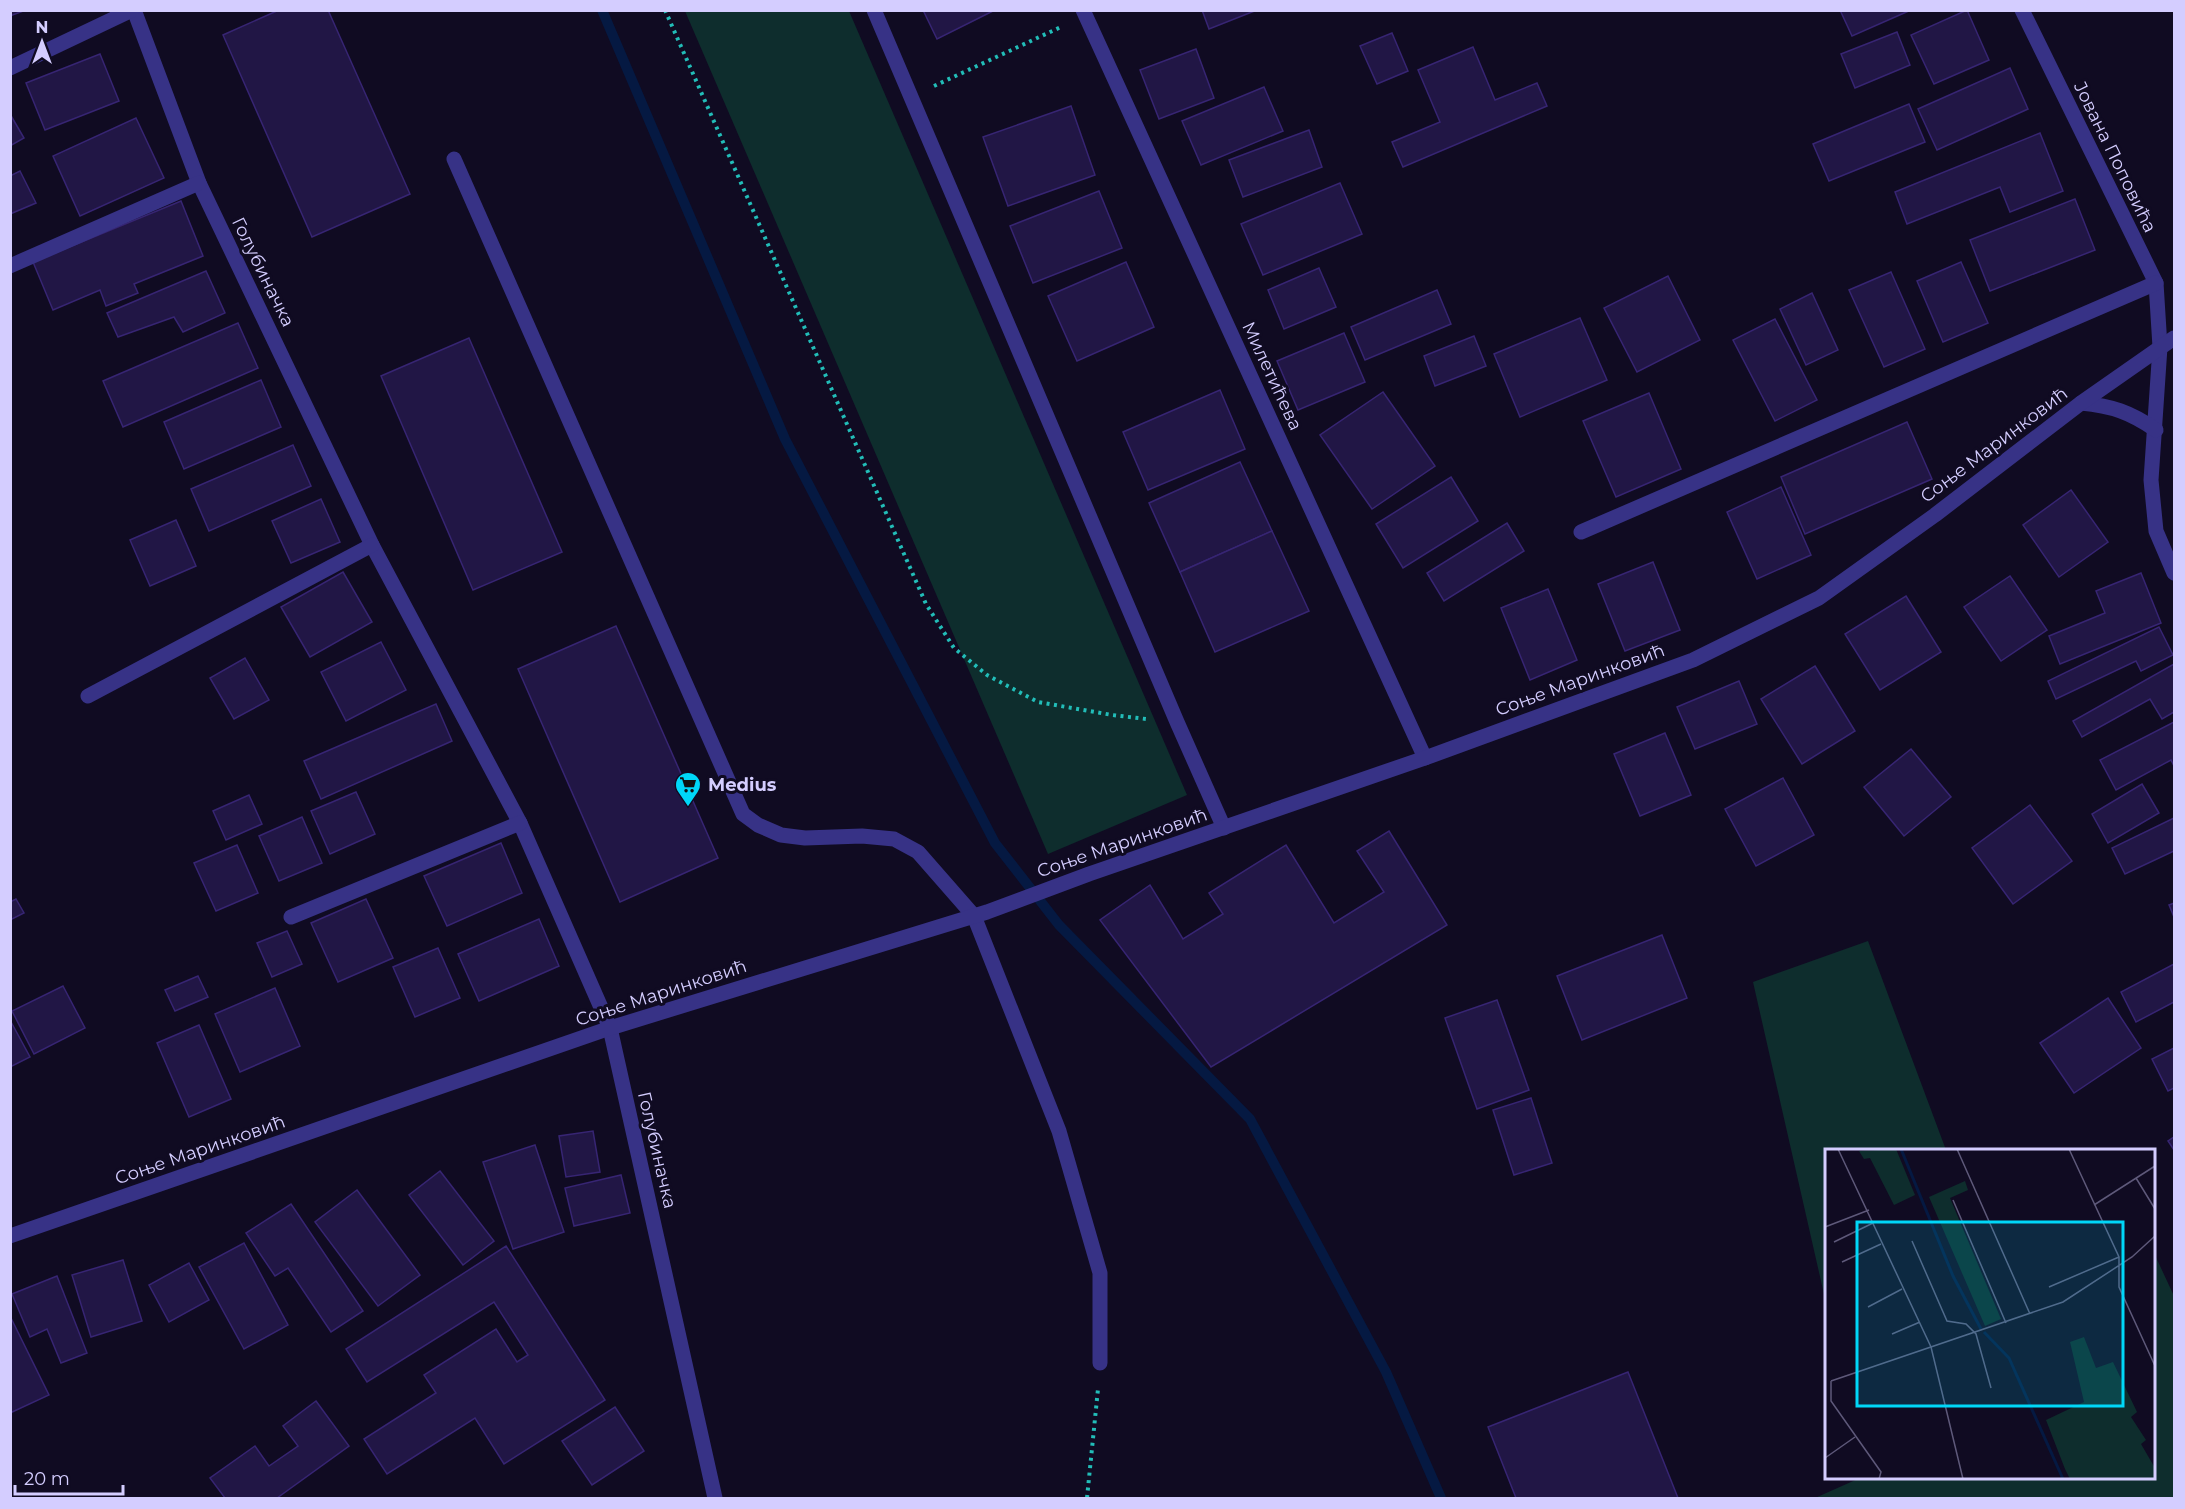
<svg xmlns="http://www.w3.org/2000/svg" width="2185" height="1509" font-family="Montserrat,sans-serif">
<style>
.green{fill:#0e2d2d}
.lines{fill:none;stroke-linecap:round;stroke-linejoin:round}
.stream{stroke:#051942;stroke-width:10}
.building{fill:#211645;stroke:#372573;stroke-width:1.5}
.path{stroke:#22bdb8;stroke-width:4;stroke-dasharray:3 4.5;stroke-linecap:butt}
.minor{stroke:#373286;stroke-width:15}
.labels{text-anchor:middle;dominant-baseline:central;stroke-width:6;stroke-linejoin:round;paint-order:stroke}
.street-label{font-size:18px;fill:#d4cdff;stroke:#100b22}
.poi-label{font-size:18px;font-weight:bold;fill:#d4cdff;stroke:#100b22;text-anchor:start}
.inset-river{fill:none;stroke:#051942;stroke-width:3}
.inset-road{fill:none;stroke:#5e597a;stroke-width:1.5}
.view{fill:#00d7f8;fill-opacity:0.15;stroke:#00d7f8;stroke-width:3}
.inset-edge{fill:none;stroke:#d4cdff;stroke-width:3}
</style>
<rect width="100%" height="100%" fill="#100b22"/>
<g class="green">
<path d="M685,11H849L1187,795L1048,854Z"/>
<path d="M1868,941L1946,1150H1826V1303L1753,982Z"/>
<path d="M2154,1253L2174,1296V1498H1815L1860,1478H2154Z"/>
</g>
<g class="lines">
<path class="stream" d="M602,10L785,439L995,843L1059,925L1250,1119L1386,1372L1441,1498"/>
</g>
<g class="building">
<path d="M10,10H26L10,16Z"/>
<path d="M279,10H328L410,194L312,237L223,35Z"/>
<path d="M923,10H995L937,39Z"/>
<path d="M1202,10H1257L1209,29Z"/>
<path d="M1840,10H1911L1852,36Z"/>
<path d="M1967,10L1989,60L1934,84L1911,35Z"/>
<path d="M1897,32L1910,65L1855,88L1841,54Z"/>
<path d="M1392,33L1408,71L1377,84L1360,46Z"/>
<path d="M1473,47L1495,100L1537,83L1547,106L1403,167L1392,142L1440,122L1418,70Z"/>
<path d="M1196,49L1214,98L1159,119L1140,70Z"/>
<path d="M100,54L119,101L45,130L26,83Z"/>
<path d="M2010,68L2028,109L1937,150L1918,109Z"/>
<path d="M1264,87L1283,131L1201,165L1182,121Z"/>
<path d="M1909,104L1925,142L1829,181L1813,144Z"/>
<path d="M1071,106L1095,175L1008,206L983,137Z"/>
<path d="M10,114L24,138L10,146Z"/>
<path d="M136,118L164,178L80,216L53,156Z"/>
<path d="M1309,130L1322,167L1243,197L1229,160Z"/>
<path d="M2040,133L2063,191L2010,212L2000,187L1907,224L1895,192Z"/>
<path d="M20,171L36,203L10,214V176Z"/>
<path d="M1340,183L1362,234L1263,275L1241,224Z"/>
<path d="M1099,191L1122,248L1033,283L1010,226Z"/>
<path d="M2075,199L2095,250L1990,291L1970,240Z"/>
<path d="M181,201L203,256L134,284L138,293L106,306L100,290L53,310L33,262Z"/>
<path d="M1126,262L1154,327L1077,361L1048,296Z"/>
<path d="M1961,262L1988,323L1943,342L1917,281Z"/>
<path d="M1319,268L1336,307L1284,329L1268,290Z"/>
<path d="M206,271L225,313L183,332L174,317L118,337L107,313Z"/>
<path d="M1891,272L1925,349L1884,367L1849,290Z"/>
<path d="M1668,276L1700,340L1637,372L1604,308Z"/>
<path d="M1437,290L1451,324L1365,360L1351,327Z"/>
<path d="M1812,293L1838,350L1806,365L1780,309Z"/>
<path d="M1580,318L1607,380L1520,417L1494,354Z"/>
<path d="M1775,319L1817,400L1775,421L1733,340Z"/>
<path d="M238,323L258,368L123,427L103,381Z"/>
<path d="M1344,333L1365,382L1298,410L1277,361Z"/>
<path d="M1474,336L1486,366L1435,386L1424,356Z"/>
<path d="M469,338L562,552L473,590L381,376Z"/>
<path d="M261,380L281,427L184,469L164,422Z"/>
<path d="M1220,390L1245,449L1148,490L1123,432Z"/>
<path d="M1383,392L1435,466L1372,509L1320,435Z"/>
<path d="M1649,393L1681,469L1616,497L1583,421Z"/>
<path d="M1907,422L1932,479L1805,534L1781,477Z"/>
<path d="M293,445L311,486L209,531L191,489Z"/>
<path d="M1240,462L1272,531L1180,572L1149,503Z"/>
<path d="M1451,477L1478,521L1403,568L1376,524Z"/>
<path d="M1781,487L1811,555L1757,579L1727,512Z"/>
<path d="M2071,490L2108,542L2059,577L2023,525Z"/>
<path d="M321,499L340,542L291,563L272,521Z"/>
<path d="M176,520L196,566L150,586L130,540Z"/>
<path d="M1507,523L1524,551L1444,601L1427,573Z"/>
<path d="M1272,531L1309,611L1215,652L1180,572Z"/>
<path d="M1653,562L1680,630L1625,651L1598,584Z"/>
<path d="M343,572L372,622L310,657L281,607Z"/>
<path d="M2141,573L2161,623L2060,664L2049,636L2105,613L2096,591Z"/>
<path d="M2010,576L2047,630L2001,661L1964,607Z"/>
<path d="M1548,589L1577,660L1530,680L1501,608Z"/>
<path d="M1906,596L1941,652L1880,690L1845,634Z"/>
<path d="M616,626L718,858L620,902L518,669Z"/>
<path d="M2159,627L2173,655L2141,671L2136,661L2056,699L2048,681Z"/>
<path d="M381,642L406,690L346,721L321,672Z"/>
<path d="M245,658L269,700L234,719L210,678Z"/>
<path d="M2174,664V712L2162,719L2150,699L2082,737L2073,721Z"/>
<path d="M1815,666L1855,731L1802,764L1761,699Z"/>
<path d="M1739,681L1757,724L1695,749L1677,707Z"/>
<path d="M436,704L452,741L321,799L304,761Z"/>
<path d="M2174,722V766L2171,760L2116,790L2100,760Z"/>
<path d="M1665,733L1691,795L1640,816L1614,754Z"/>
<path d="M1911,749L1951,797L1904,836L1864,787Z"/>
<path d="M1783,778L1814,835L1756,866L1725,809Z"/>
<path d="M2142,784L2159,813L2108,843L2092,814Z"/>
<path d="M356,792L375,834L330,854L311,811Z"/>
<path d="M249,795L262,824L226,840L213,811Z"/>
<path d="M2030,805L2072,861L2013,904L1972,848Z"/>
<path d="M302,817L322,863L279,881L259,836Z"/>
<path d="M2174,818V851L2125,874L2112,848Z"/>
<path d="M1389,831L1447,925L1211,1067L1100,920L1150,885L1183,939L1223,914L1209,893L1286,845L1334,923L1384,892L1357,851Z"/>
<path d="M501,843L522,893L447,926L424,876Z"/>
<path d="M237,845L258,893L216,911L194,863Z"/>
<path d="M16,899L24,913L10,920V902Z"/>
<path d="M366,899L393,958L338,982L311,923Z"/>
<path d="M2174,903V917L2169,905Z"/>
<path d="M539,919L559,966L479,1001L458,954Z"/>
<path d="M287,931L302,964L272,977L257,943Z"/>
<path d="M1662,935L1687,998L1582,1040L1557,976Z"/>
<path d="M438,948L460,998L415,1017L393,967Z"/>
<path d="M2174,964V1002L2136,1022L2121,992Z"/>
<path d="M198,976L208,997L175,1011L165,990Z"/>
<path d="M63,986L85,1028L34,1054L12,1011Z"/>
<path d="M275,988L300,1046L240,1072L215,1014Z"/>
<path d="M2108,998L2141,1048L2074,1093L2040,1043Z"/>
<path d="M1497,1000L1529,1090L1477,1109L1445,1018Z"/>
<path d="M10,1020L30,1057L10,1067Z"/>
<path d="M199,1025L231,1099L189,1117L157,1043Z"/>
<path d="M2174,1048V1088L2168,1091L2152,1059Z"/>
<path d="M1531,1098L1552,1163L1514,1175L1493,1110Z"/>
<path d="M593,1131L600,1172L566,1177L559,1136Z"/>
<path d="M2174,1137V1150L2168,1141Z"/>
<path d="M535,1145L564,1232L513,1249L483,1162Z"/>
<path d="M440,1171L494,1241L463,1265L409,1195Z"/>
<path d="M621,1175L630,1213L574,1226L565,1188Z"/>
<path d="M357,1190L420,1275L378,1306L315,1222Z"/>
<path d="M291,1204L363,1311L331,1332L288,1268L275,1276L246,1233Z"/>
<path d="M244,1243L288,1325L244,1349L199,1267Z"/>
<path d="M506,1246L605,1400L504,1464L475,1418L387,1474L364,1439L436,1393L424,1375L496,1329L517,1362L528,1355L494,1302L367,1382L346,1349Z"/>
<path d="M123,1260L142,1321L91,1337L72,1275Z"/>
<path d="M189,1263L209,1300L169,1322L149,1285Z"/>
<path d="M57,1276L87,1353L61,1363L47,1329L30,1337L12,1294Z"/>
<path d="M10,1316L49,1395L10,1413Z"/>
<path d="M1628,1372L1678,1498H1516L1488,1427Z"/>
<path d="M316,1401L349,1446L277,1498H225L210,1478L255,1446L269,1466L298,1446L283,1426Z"/>
<path d="M615,1407L644,1451L592,1485L562,1441Z"/>
</g>
<g class="lines">
<g class="path">
<path d="M665,10L926,604L954,648L987,675L1038,702L1112,715L1146,719"/>
<path d="M934,86L1063,26"/>
<path d="M1087,1498L1098,1389"/>
</g>
<g class="minor">
<path d="M134,10L199,183L372,545L520,823L610,1028L715,1498"/>
<path d="M874,10L1177,722L1224,828"/>
<path d="M1083,10L1425,758"/>
<path d="M2022,10L2156,283L2160,347L2151,480L2156,531L2174,573"/>
<path d="M10,68L132,10"/>
<path d="M454,159L743,814L758,825L781,835L805,838L862,836L894,839L918,852L974,916L1059,1131L1100,1273V1363"/>
<path d="M10,266L199,183"/>
<path d="M2081,403C2112,406 2130,412 2156,430"/>
<path d="M1581,532L2156,283"/>
<path d="M88,696L372,545"/>
<path d="M291,917L520,823"/>
<path d="M10,1236L610,1028L987,912L1089,874L1425,758L1693,660L1819,598L1935,515L2081,403L2174,338"/>
</g>
</g>
<defs>
<symbol id="supermarket-pin" viewBox="-11 -11 22 30"><path d="M0 17L-7.5 6A9.5 9.5 0 1 1 7.5 6Z" fill="#00d7f8" stroke="#100b22"/><path d="M-6-5.5h2.5l.6 2H6L4.5 2H-2.5L-4.4-4H-6ZM-1.5 3.2a1.3 1.3 0 1 0 .1 0ZM3 3.2a1.3 1.3 0 1 0 .1 0Z" fill="#111"/></symbol>
</defs>
<g fill-rule="evenodd">
<use href="#supermarket-pin" x="673" y="770" width="30" height="40"/>
</g>
<g class="labels">
<g class="street-label">
<text transform="translate(2115 157) rotate(64)">Јована Поповића</text>
<text transform="translate(263 272) rotate(64)">Голубиначка</text>
<text transform="translate(1272 376) rotate(65)">Милетићева</text>
<text transform="translate(1994 445) rotate(-37)">Соње Маринковић</text>
<text transform="translate(1580 680) rotate(-20)">Соње Маринковић</text>
<text transform="translate(1122 843) rotate(-19)">Соње Маринковић</text>
<text transform="translate(661 993) rotate(-18)">Соње Маринковић</text>
<text transform="translate(200 1150) rotate(-19)">Соње Маринковић</text>
<text transform="translate(657 1150) rotate(77)">Голубиначка</text>
</g>
<g class="poi-label">
<text x="708" y="785">Medius</text>
</g>
</g>
<g transform="translate(1825 1149)">
<rect width="330" height="330" fill="#100b22"/>
<path d="M71,0L90,46L69,56L45,9L39,10L34,2ZM140,32L143,41L125,49L176,170L160,177L104,48ZM259,188L271,219L288,213L312,263L306,268L321,291L316,295L330,319V330H245L240,320L221,271L259,253L245,193Z" fill="#0e2d2d"/>
<path class="inset-river" d="M76,0L128,127L156,180M159,183L184,209L238,330"/>
<path class="inset-road" d="M13,0L106,198L138,330M132,0L205,165M244,0L294,108V138L330,217M311,29L330,60M128,51L181,174M269,56L330,17M0,78L44,61M87,92L122,172L141,175L151,185L166,239M9,93L48,74M17,113L56,95M224,138L294,108M43,158L77,140M67,185L95,173M6,232L238,153L307,108L330,87M6,232V252L56,323L54,330M0,309L30,288"/>
<path class="view" d="M32,73H298V257H32Z"/>
<rect width="330" height="330" class="inset-edge"/>
</g>
<rect width="2185" height="1509" fill="none" stroke="#d4cdff" stroke-width="24"/>
<g transform="translate(42 42)" stroke="#100b22" stroke-width="4.5" paint-order="stroke">
<path d="M0-4.5L10 22L0 15L-10 22Z" fill="#d4cdff"/>
<text y="-9" font-size="16" font-weight="bold" text-anchor="middle" fill="#d4cdff">N</text>
</g>
<path d="M15 1485v9h108v-9" fill="none" stroke="#d4cdff" stroke-width="3"/>
<text x="24" y="1485" font-size="18" fill="#d4cdff" stroke="#100b22" stroke-width="4.5" paint-order="stroke">20 m</text>
</svg>
